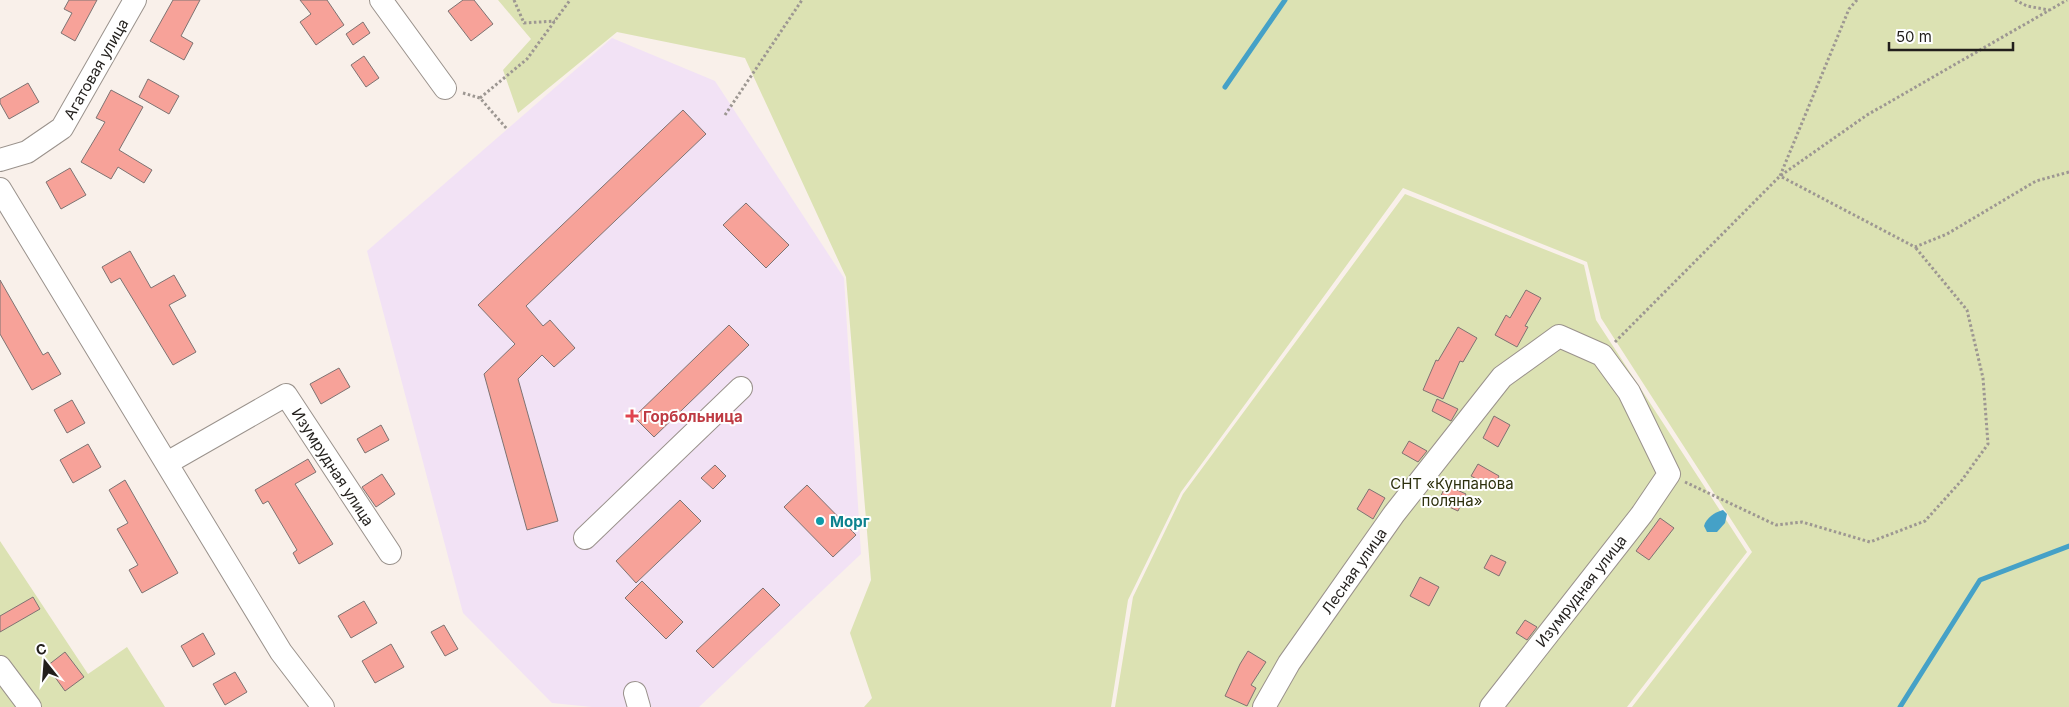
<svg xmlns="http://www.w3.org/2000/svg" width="2069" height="707" font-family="Inter,sans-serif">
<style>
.medical{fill:#f2e2f5}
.green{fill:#dce2b3}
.water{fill:#45a1c7}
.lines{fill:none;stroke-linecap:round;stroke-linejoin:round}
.stream{stroke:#45a1c7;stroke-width:5}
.building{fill:#f7a299;stroke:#7e7372}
.minor-casing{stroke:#9a928c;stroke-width:24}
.path{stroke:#9d9792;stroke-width:3;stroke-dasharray:2.5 2.5;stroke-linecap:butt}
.minor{stroke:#fff;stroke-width:22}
.health-dot{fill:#e0444e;stroke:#fff;stroke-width:2}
.culture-dot{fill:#0f9aa8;stroke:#fff;stroke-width:2}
.labels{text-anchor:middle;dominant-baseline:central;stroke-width:4;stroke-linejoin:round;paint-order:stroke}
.street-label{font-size:15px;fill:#221f1c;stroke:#fff}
.health-label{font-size:15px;font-weight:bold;fill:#be3a42;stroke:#fff;text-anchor:start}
.park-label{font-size:15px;fill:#2d300d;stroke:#fff}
.culture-label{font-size:15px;font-weight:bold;fill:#0d838f;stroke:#fff;text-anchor:start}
</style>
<rect width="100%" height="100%" fill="#f9f0ea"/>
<path class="medical" d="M612,38L715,81L844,278L861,554L699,707H592L552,703L463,613L367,251Z"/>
<g class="green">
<path d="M498,0H2069V707H1632L1752,552L1601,318L1587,262L1403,188L1181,492L1128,600L1111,707H864L872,698L850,633L871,580L846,277L745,58L617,32L518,113L503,70L531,39Z"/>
<path d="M1405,194L1584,265L1596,320L1747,552L1627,707H1115L1133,597L1183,494Z"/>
<path d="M0,541L88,674L127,647L165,707H0Z"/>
</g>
<path class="water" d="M1723,510L1727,514L1725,523L1717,532H1707L1704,526C1706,518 1715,512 1723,510Z"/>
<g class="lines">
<g class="stream">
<path d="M1225,87L1285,0"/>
<path d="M1900,707L1980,580L2069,546"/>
</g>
</g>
<g class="building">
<path d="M69,0H97L75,41L61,33L72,13L64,9Z"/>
<path d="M173,0H200L181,36L193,43L184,60L150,41Z"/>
<path d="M300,0H327L344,25L316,45L300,22L311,14Z"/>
<path d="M463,0H474L493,24L471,41L448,11Z"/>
<path d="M363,22L370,33L353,45L346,34Z"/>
<path d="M364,56L379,78L366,87L351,65Z"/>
<path d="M148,79L179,96L169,114L139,97Z"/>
<path d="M28,83L39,102L9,119L0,103V99Z"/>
<path d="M111,90L143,107L119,150L152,170L144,183L118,167L111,179L81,162L105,122L96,118Z"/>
<path d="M683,110L706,134L526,306L543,326L550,320L575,348L554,367L542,355L518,379L558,521L527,530L484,374L515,344L478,305Z"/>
<path d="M70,168L86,195L61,209L46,182Z"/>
<path d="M746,203L789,245L766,268L723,225Z"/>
<path d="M130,251L151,288L174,275L186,296L169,305L196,352L173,365L120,278L111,283L102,267Z"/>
<path d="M0,280L43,355L48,352L61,374L32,390L0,334Z"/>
<path d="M1526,290L1541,298L1525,326L1528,327L1517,347L1495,335L1506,315L1510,318Z"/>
<path d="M729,325L749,345L654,437L634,417Z"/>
<path d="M1458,327L1477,338L1463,362L1460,361L1443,399L1423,390L1436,360L1438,361Z"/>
<path d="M339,368L350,387L321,404L310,384Z"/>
<path d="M1437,399L1458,409L1451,421L1432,411Z"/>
<path d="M72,400L85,423L67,433L54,410Z"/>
<path d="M1494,416L1510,425L1498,447L1483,438Z"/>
<path d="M381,425L389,440L365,453L357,439Z"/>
<path d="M1409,441L1427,451L1418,462L1402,453Z"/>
<path d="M88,444L101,467L73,483L60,460Z"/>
<path d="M308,459L316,472L295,484L333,544L299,564L293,553L297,550L268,501L263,504L255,490Z"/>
<path d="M1478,464L1499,476L1493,488L1471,476Z"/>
<path d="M715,465L726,476L713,489L701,478Z"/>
<path d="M382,474L395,494L376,507L362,487Z"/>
<path d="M125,480L178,573L142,593L129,570L138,565L117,529L128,523L109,490Z"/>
<path d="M807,485L856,535L833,557L784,507Z"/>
<path d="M1446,485L1466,494L1458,511L1438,502Z"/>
<path d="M1369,489L1385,498L1373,519L1357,509Z"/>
<path d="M680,500L701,521L636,583L616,561Z"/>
<path d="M1660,518L1674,528L1649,560L1636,551Z"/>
<path d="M1491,555L1506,562L1499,576L1484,568Z"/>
<path d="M1420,577L1439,587L1429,606L1410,596Z"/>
<path d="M642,581L683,622L666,639L625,598Z"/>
<path d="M763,588L780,605L713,668L696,651Z"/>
<path d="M33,597L40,609L0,632V616Z"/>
<path d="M364,601L377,623L351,638L338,616Z"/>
<path d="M1525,620L1537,627L1527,640L1516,633Z"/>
<path d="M444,625L458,649L445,656L431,632Z"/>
<path d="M203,633L215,654L193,667L181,646Z"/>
<path d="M391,644L404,667L375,683L362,661Z"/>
<path d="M1248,651L1266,662L1251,685L1256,688L1247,706L1225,696L1240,664Z"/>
<path d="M65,652L84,677L65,691L47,666Z"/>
<path d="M235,672L247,692L225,705L213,684Z"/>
</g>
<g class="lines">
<defs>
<g id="minor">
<path d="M381,0L445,88"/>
<path d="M0,160L27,152L62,128L135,0"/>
<path d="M0,189L281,652L323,707"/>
<path d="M167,463L286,395L390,553"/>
<path d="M585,538L741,388"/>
<path d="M0,667L30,707"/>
<path d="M635,693L639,707"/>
<path d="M1264,707L1289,663L1394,514L1502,377L1559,336L1602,355L1629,392L1669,474L1642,514L1491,707"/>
</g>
</defs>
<use href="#minor" class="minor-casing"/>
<g class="path">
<path d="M514,0L524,23L555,21"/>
<path d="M1857,0L1849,9L1780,176L1915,247L1947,234L2036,181L2069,172"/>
<path d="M2015,0L2027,6L2049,10"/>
<path d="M463,93L480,98L507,129"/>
<path d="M480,98L527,59L570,0"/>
<path d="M725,115L802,0"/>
<path d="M1615,342L1780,176L1867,115L2067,0"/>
<path d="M1685,482L1776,525L1802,522L1870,542L1925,521L1962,480L1988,444L1983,378L1967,310L1915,247"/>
</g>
<use href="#minor" class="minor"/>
</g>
<path class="health-dot" d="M629.5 408.5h5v5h5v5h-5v5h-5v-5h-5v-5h5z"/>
<circle class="culture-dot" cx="820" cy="521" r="5"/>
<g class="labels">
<g class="street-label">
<text transform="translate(96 69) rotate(-60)">Агатовая улица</text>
<text transform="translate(333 467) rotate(57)">Изумрудная улица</text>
<text transform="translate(1354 571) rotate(-55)">Лесная улица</text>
<text transform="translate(1581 591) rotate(-52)">Изумрудная улица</text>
</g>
<g class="health-label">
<text x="643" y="416">Горбольница</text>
</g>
<g class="park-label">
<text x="1452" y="483">СНТ «Кунпанова<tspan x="1452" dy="17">поляна»</tspan></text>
</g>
<g class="culture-label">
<text x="830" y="521">Морг</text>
</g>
</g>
<g transform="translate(45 662) rotate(343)" stroke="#ffffff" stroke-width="4" paint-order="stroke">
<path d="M0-4L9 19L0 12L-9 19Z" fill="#221f1c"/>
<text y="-8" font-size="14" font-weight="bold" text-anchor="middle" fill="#221f1c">С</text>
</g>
<path d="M1889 42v8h124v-8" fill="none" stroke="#221f1c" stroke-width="2.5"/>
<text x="1896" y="42" font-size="15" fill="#221f1c" stroke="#ffffff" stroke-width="4" paint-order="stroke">50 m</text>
</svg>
